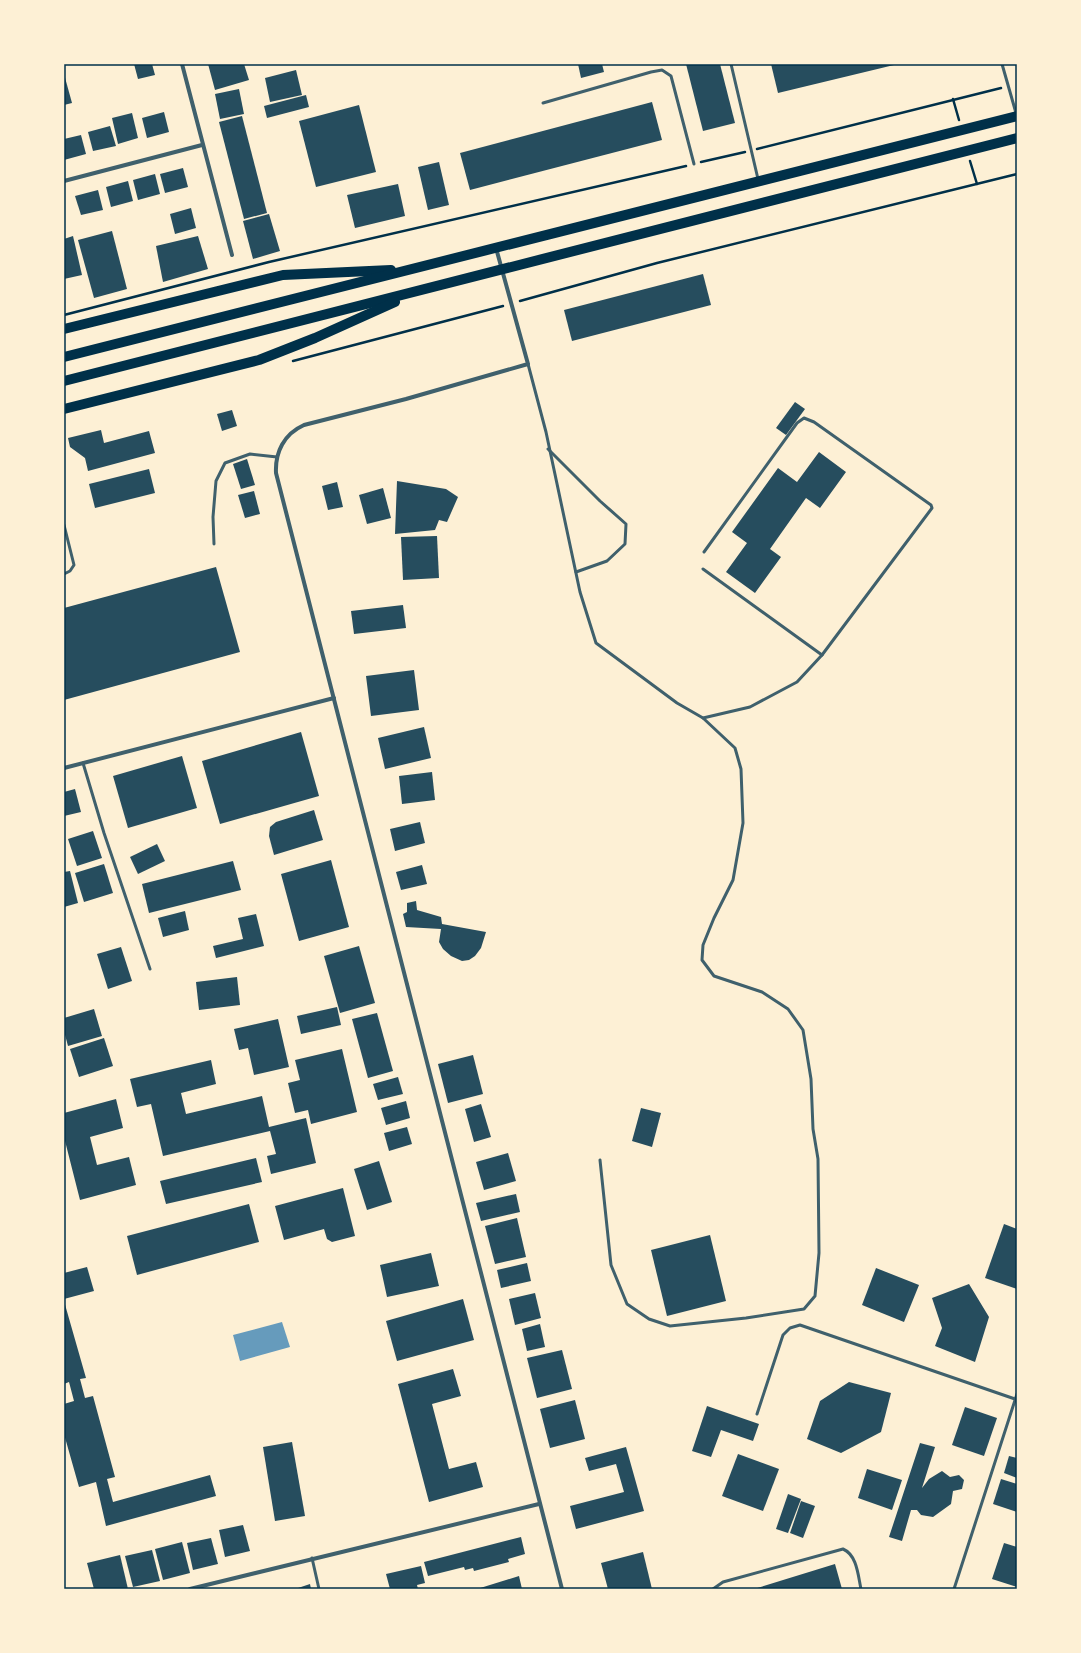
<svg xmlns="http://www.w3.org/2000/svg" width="1081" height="1653" font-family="'Roboto Serif',serif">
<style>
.water{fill:#669bbc}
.building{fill:#264d5e}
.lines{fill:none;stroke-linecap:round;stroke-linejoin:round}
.path{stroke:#003049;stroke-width:2.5}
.service{stroke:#3f606c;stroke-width:3}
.minor{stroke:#3f606c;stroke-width:4}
.primary{stroke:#003049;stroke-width:10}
.neatline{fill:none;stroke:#003049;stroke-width:1.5}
</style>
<rect width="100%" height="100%" fill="#fdf0d5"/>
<path class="water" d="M282,1322L290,1347L240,1361L233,1335Z"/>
<g class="building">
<path d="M134,64H152L155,75L138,79Z"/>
<path d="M208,64H244L249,80L215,90Z"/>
<path d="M578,64H602L604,72L581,78Z"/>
<path d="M686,64H720L735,123L703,131Z"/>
<path d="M771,64H894V65L778,93Z"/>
<path d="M296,70L302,95L270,102L265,78Z"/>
<path d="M64,74L72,103L64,105Z"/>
<path d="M239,89L244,114L220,119L215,94Z"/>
<path d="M306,95L309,107L267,118L264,106Z"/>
<path d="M652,102L662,140L470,190L460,153Z"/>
<path d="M359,105L376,172L316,187L299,121Z"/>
<path d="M164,112L169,132L147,138L142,118Z"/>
<path d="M132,113L138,138L118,144L112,118Z"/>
<path d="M242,116L267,213L244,219L219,122Z"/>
<path d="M110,126L116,146L93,151L88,132Z"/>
<path d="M81,135L86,154L64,160V139Z"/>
<path d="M439,162L449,205L428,210L418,167Z"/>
<path d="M183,168L188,187L165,193L160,174Z"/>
<path d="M155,174L160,194L138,200L133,180Z"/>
<path d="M128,181L133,201L111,207L106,187Z"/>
<path d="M398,184L405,216L355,228L347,195Z"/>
<path d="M98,190L103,210L81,215L75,196Z"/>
<path d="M191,208L196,228L175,234L170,214Z"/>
<path d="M269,214L280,251L253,259L243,221Z"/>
<path d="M112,231L127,289L94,298L78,240Z"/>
<path d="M73,236L82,275L64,279V239Z"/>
<path d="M198,236L208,269L163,282L156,246Z"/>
<path d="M703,274L711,305L572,341L564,310Z"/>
<path d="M795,402L805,409L786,435L776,428Z"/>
<path d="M232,410L237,426L222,431L217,414Z"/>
<path d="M101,430L104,443L149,431L155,453L88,471L85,458L70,447L68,438Z"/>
<path d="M819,452L846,472L820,508L806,498L770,549L781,557L755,593L726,572L747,543L732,532L778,468L797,482Z"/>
<path d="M247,459L255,485L241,489L233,464Z"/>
<path d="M149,469L155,493L95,508L89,484Z"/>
<path d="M397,481L446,489L458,497L447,522L439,520L435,530L395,534Z"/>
<path d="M337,482L343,507L328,510L322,486Z"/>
<path d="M383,488L391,518L367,524L359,495Z"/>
<path d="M254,491L260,514L245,518L238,495Z"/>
<path d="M437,536L439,578L403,580L401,537Z"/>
<path d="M216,567L240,652L64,700V608Z"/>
<path d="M403,605L406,628L354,634L351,611Z"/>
<path d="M414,670L419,710L371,716L366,676Z"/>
<path d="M424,727L431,758L385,769L378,738Z"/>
<path d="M301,732L319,796L220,824L202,761Z"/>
<path d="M182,756L197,808L128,828L113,776Z"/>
<path d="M432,772L435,800L402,804L399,776Z"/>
<path d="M75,789L81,812L64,816V792Z"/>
<path d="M314,810L323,840L274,855L269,836L270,827L276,822Z"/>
<path d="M420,822L425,843L395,851L390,829Z"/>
<path d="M93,831L102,858L77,866L68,839Z"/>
<path d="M157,844L165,861L138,874L130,857Z"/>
<path d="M331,860L349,927L299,941L281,874Z"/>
<path d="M233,861L241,890L149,913L142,884Z"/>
<path d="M104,864L113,893L84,902L75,873Z"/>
<path d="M422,865L427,884L401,890L396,872Z"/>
<path d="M70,871L78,903L64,907V872Z"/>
<path d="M416,901L417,910L441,917L442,924L486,932L481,948L475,956L469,960L462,961L451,956L443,949L439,942L441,929L406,927L403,914L407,912V903Z"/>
<path d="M185,911L189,930L163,937L158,918Z"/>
<path d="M256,914L264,946L216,958L213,946L243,939L238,918Z"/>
<path d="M359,946L375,1003L340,1013L324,956Z"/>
<path d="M121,947L132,981L108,989L97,954Z"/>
<path d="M237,977L240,1005L199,1010L196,982Z"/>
<path d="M337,1007L341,1025L301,1034L297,1016Z"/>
<path d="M94,1009L102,1036L68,1046L64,1031V1018Z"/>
<path d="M377,1013L393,1071L368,1078L352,1019Z"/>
<path d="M278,1019L289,1067L254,1075L248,1048L239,1050L234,1029Z"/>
<path d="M104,1038L113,1066L79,1077L70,1049Z"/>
<path d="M342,1049L357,1112L311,1124L308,1110L295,1113L288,1083L300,1080L295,1060Z"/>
<path d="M473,1055L483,1094L448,1103L438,1064Z"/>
<path d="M211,1060L216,1084L181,1093L186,1114L262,1096L269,1127L306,1118L316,1163L271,1174L267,1156L276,1154L270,1131L163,1156L151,1104L137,1107L130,1079Z"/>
<path d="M398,1077L403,1094L378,1100L373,1084Z"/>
<path d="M116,1099L123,1128L90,1137L97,1165L129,1157L136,1185L80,1200L64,1137V1113Z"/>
<path d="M406,1101L410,1118L386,1125L381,1108Z"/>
<path d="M481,1104L491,1137L474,1142L465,1109Z"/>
<path d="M641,1108L661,1113L652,1147L632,1141Z"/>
<path d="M407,1127L412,1144L389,1151L384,1133Z"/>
<path d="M508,1153L516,1181L484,1190L476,1162Z"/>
<path d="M256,1158L262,1182L166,1204L160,1181Z"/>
<path d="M379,1161L392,1202L367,1210L354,1169Z"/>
<path d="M343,1188L355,1236L332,1242L327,1239L324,1229L284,1240L275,1206Z"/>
<path d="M516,1194L520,1212L481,1221L476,1203Z"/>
<path d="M249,1204L259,1242L137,1275L127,1236Z"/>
<path d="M517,1218L526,1257L495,1264L485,1226Z"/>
<path d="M1004,1224L1017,1229V1289L985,1278Z"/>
<path d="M710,1235L726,1301L667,1316L651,1250Z"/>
<path d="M431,1253L439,1286L387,1297L380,1265Z"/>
<path d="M527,1263L531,1281L501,1288L497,1270Z"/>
<path d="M87,1267L94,1291L64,1299V1273Z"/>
<path d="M876,1268L919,1285L904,1322L862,1305Z"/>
<path d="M969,1284L989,1317L975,1362L935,1346L942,1328L932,1298Z"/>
<path d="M535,1293L541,1318L515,1325L509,1299Z"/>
<path d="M463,1299L474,1340L397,1361L386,1321Z"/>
<path d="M64,1301L86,1378L80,1379L85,1398L93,1396L115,1477L107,1479L113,1502L210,1475L216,1496L106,1526L96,1482L79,1487L64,1434V1404L74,1401L69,1382L64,1384Z"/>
<path d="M540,1324L545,1347L527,1351L522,1329Z"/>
<path d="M562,1350L572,1389L537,1398L527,1358Z"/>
<path d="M453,1369L461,1396L432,1404L449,1469L476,1462L483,1487L429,1502L398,1384Z"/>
<path d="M849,1382L891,1393L881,1432L841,1453L807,1439L820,1401Z"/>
<path d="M575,1400L585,1439L550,1448L540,1409Z"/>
<path d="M707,1406L759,1424L753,1441L721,1430L711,1457L692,1451Z"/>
<path d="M965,1407L997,1418L984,1456L952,1445Z"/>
<path d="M292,1442L305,1516L275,1521L263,1447Z"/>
<path d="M920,1443L935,1447L922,1488L929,1479L942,1471L950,1477L959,1475L964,1480L962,1489L953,1491L951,1504L933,1517L921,1515L917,1510H911L902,1541L889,1537Z"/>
<path d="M626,1447L644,1511L576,1529L570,1506L624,1492L616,1464L589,1471L585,1458Z"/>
<path d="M738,1454L779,1469L763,1511L722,1496Z"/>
<path d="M1009,1456L1017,1458V1478L1004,1473Z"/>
<path d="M867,1469L902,1480L892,1510L858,1498Z"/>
<path d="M1001,1479L1017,1484V1512L993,1504Z"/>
<path d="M788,1494L801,1499L788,1533L776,1529Z"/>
<path d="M801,1501L815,1506L803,1538L790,1533Z"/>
<path d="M243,1525L250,1551L225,1557L219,1530Z"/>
<path d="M521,1537L525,1554L508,1559L509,1562L474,1571L473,1568L465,1570L464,1567L428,1576L424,1562Z"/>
<path d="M211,1538L218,1564L193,1570L187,1543Z"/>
<path d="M182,1542L190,1573L163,1580L155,1549Z"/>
<path d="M1004,1543L1017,1547V1587L992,1579Z"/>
<path d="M152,1550L160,1581L133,1587L125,1556Z"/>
<path d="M643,1552L652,1589H608L601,1563Z"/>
<path d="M120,1555L128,1589H94L87,1563Z"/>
<path d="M835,1564L842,1589H754Z"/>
<path d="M421,1566L425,1583L417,1585L418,1589H390L386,1574Z"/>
<path d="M519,1576L522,1589H477Z"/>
<path d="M310,1584L311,1589H295Z"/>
</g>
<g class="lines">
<g class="path">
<path d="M953,99L959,120"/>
<path d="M757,149L1001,88"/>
<path d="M970,161L977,184"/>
<path d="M701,162L745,152"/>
<path d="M520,301L657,263L1017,174"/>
<path d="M64,315L269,262L686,166"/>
<path d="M293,361L503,306"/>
</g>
<g class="service">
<path d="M731,64L758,179"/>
<path d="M1002,64L1016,113"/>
<path d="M543,103L651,72L662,70L671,76L694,164"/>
<path d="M528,364L546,432L580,592L596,643L677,703L703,718L750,707L797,682L822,655L932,508L931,505L814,422L804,418L797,423L704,552"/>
<path d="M548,449L600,501L626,524L625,544L607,561L576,572"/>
<path d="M64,525L74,565L70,571L64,574"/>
<path d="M214,544L213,517L216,481L225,463L250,454L277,457"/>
<path d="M703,569L822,655"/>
<path d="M83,763L104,833L150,969"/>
<path d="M600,1160L611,1265L627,1304L649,1319L670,1326L746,1318L804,1309L815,1296L819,1253L818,1159L813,1129L811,1079L803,1030L788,1009L762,992L714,976L702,960L703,945L714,918L733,880L743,823L741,769L735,748L703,718"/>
<path d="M757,1414L783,1335L790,1328L800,1325L1015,1399"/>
<path d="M312,1558L319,1589"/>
<path d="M713,1589L723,1582L843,1549C857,1555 858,1575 861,1589"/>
<path d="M954,1589L1017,1394"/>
</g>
<g class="minor">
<path d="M182,64L232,255"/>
<path d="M64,181L202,145"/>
<path d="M496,248L528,364L406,399L304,425C284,434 275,452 276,473L562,1589"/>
<path d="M64,768L334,698"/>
<path d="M190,1589L539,1504"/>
</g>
<g class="primary">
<path d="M64,329L283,275L391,270"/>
<path d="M64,357L1017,116"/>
<path d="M64,381L1017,138"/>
<path d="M64,409L259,360L315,338L395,302"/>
</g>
</g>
<rect width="1081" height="1653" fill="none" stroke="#fdf0d5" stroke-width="130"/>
<rect x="65" y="65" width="951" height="1523" class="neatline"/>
</svg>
